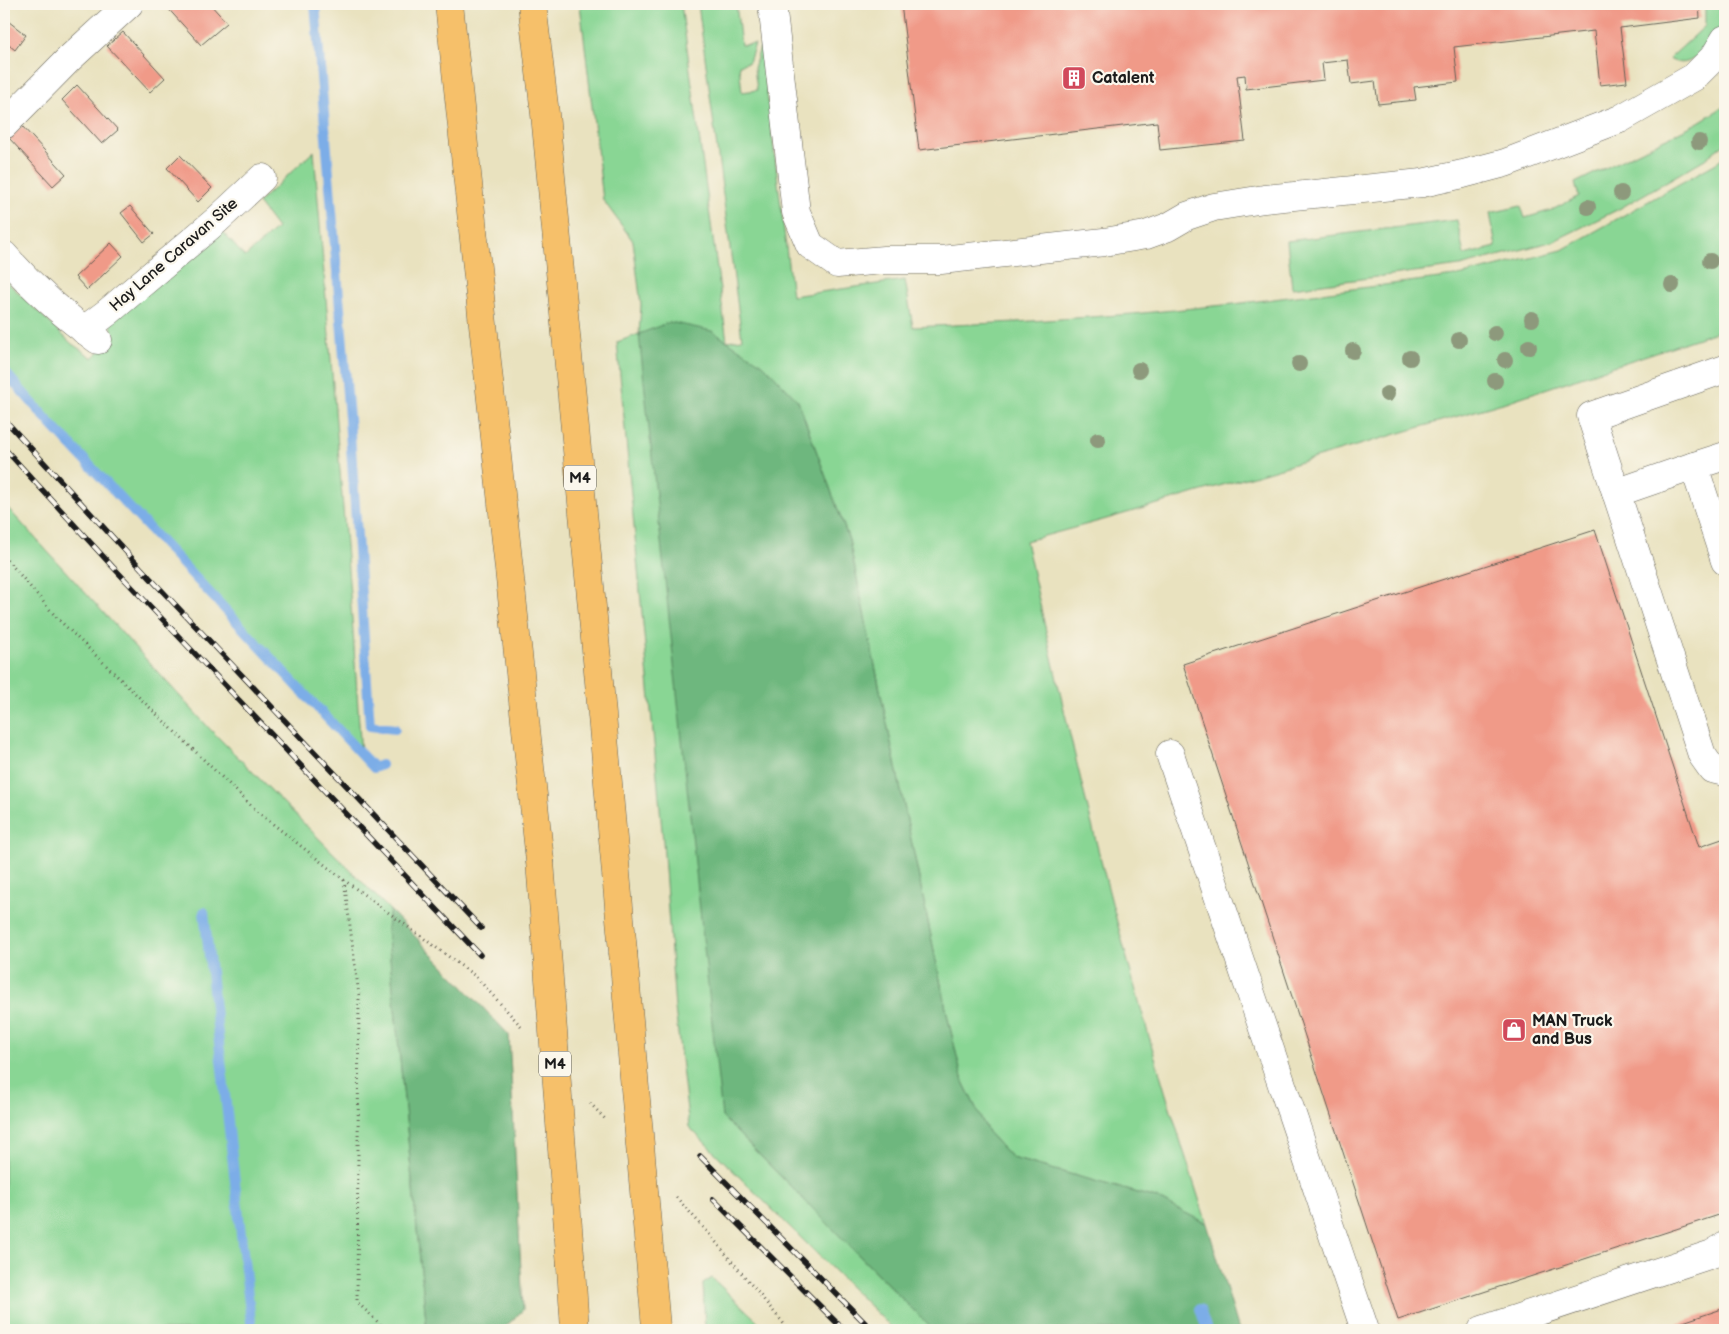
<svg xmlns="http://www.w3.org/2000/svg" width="1729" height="1334" font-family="'Balsamiq Sans',sans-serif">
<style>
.green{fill:#89d694;stroke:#527958}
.forest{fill:#6eb77e;stroke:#456a4d}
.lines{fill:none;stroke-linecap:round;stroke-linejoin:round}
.stream{stroke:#7bade7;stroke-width:10}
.building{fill:#f09a88}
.minor-casing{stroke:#646155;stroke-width:29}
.highway-casing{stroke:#646155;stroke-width:29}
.path{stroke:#646155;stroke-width:3;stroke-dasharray:1 4;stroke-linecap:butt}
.minor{stroke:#fff;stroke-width:28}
.highway{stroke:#f6c06b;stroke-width:28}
.rail-casing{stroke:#1c1c1c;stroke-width:5.5}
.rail{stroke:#fbf7ec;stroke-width:4;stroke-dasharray:11;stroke-linecap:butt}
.highway-bridge-casing{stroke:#646155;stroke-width:29;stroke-linecap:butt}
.highway-bridge{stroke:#f6c06b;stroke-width:28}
.tree{fill:#8d997c}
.labels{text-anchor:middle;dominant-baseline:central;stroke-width:4.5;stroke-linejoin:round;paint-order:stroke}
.shield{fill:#fbf7ec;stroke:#5f5e5a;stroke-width:1}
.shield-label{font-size:15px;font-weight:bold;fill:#1c1c1c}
.poi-label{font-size:16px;font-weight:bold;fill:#1c1c1c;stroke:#fbf7ec;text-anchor:start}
.street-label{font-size:16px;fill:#1c1c1c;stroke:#fbf7ec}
</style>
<rect width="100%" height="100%" fill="#fbf7ec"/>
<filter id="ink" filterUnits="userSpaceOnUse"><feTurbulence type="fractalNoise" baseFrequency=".02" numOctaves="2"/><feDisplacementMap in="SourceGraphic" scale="10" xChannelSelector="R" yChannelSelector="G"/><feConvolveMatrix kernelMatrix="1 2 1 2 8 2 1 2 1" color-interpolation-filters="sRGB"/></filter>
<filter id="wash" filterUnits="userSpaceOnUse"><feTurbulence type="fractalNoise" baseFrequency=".0096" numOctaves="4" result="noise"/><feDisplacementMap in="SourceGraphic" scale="20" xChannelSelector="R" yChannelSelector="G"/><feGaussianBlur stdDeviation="1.12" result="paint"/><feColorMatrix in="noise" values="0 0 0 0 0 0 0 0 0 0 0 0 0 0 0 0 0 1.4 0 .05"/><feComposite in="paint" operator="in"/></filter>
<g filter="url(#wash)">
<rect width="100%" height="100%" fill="#e9e2bf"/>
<g class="green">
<path d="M580,4H681L727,341L742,339L698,4H736L741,45L755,44L749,62L739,65L742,92L757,90L754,68L761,44L792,296L905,280L913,327L1017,322L1133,314L1234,304L1463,275L1562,250L1718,162L1725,156V329L1506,402L1103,520L1026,541C1063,711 1103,880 1152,1047C1169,1106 1188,1165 1207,1224L1156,1198L1012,1158L988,1132L963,1082L949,1023L849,540L798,401L722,1117L933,1330H894L689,1127L675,1008L663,841L617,342L639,334L641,305L633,241L603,200Z"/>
<path d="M1705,4H1725C1724,13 1723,23 1719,31C1717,36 1712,40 1709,44C1697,57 1687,69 1669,59L1705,26Z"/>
<path d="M1725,106V143L1705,159L1619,209L1554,241L1460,266L1292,288L1287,241L1457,220L1464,255L1496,247L1490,213L1521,206L1525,218L1552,210L1579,196L1575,183L1697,123Z"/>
<path d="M314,151L353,631L361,755L50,423L4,371V279L72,344L93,358L114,336L110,322L219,228L245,257L277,228L258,203Z"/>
<path d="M4,504L209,728L390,910L387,928L427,1330H4Z"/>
<path d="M712,1278L767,1330H705L703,1284Z"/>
</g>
<g class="forest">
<path d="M670,322L712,331L764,365L798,401L849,540L949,1023L963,1082L988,1132L1012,1158L1156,1198L1207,1224L1239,1330H933L722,1117L639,334Z"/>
<path d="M390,910L509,1035L523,1310L502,1330H427L387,928Z"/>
</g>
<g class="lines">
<g class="stream">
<path d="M315,4L349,418L370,726L395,729"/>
<path d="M4,371L50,423L374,768L381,765"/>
<path d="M204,912L252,1330"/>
<path d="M1200,1309L1207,1330"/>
</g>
</g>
<g id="blocks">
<g class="building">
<path d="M164,4H210L227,23L201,45Z"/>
<path d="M901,4H1699L1700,18L1620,28L1627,82L1600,85L1594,31L1454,47L1458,82L1414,87L1416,100L1378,104L1375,81L1351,84L1348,60L1322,63L1324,80L1246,89L1245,75L1237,76L1245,141L1160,150L1157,122L919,150Z"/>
<path d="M4,18L26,35L15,50L4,41Z"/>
<path d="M123,32L165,78L150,92L107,46Z"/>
<path d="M77,85L118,130L102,144L62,100Z"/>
<path d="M22,126L66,174L53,186L9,138Z"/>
<path d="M180,155L212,188L198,202L167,168Z"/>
<path d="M130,206L154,234L144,242L121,213Z"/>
<path d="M111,243L123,256L87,290L75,277Z"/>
<path d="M1595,530L1699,847L1725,838V1213L1398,1320L1183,664Z"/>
<path d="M1725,1308V1330H1659Z"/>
</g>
</g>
</g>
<g filter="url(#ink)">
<use href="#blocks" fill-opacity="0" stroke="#646155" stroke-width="1"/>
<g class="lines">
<defs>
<g id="minor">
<path d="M772,4L796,212L810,245L837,264L884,260H941L1104,242L1146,235L1168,227L1187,216L1214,207L1264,199L1422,183L1463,174L1505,163L1620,119L1694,77L1714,57L1725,39"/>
<path d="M4,125L69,59L129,4"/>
<path d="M4,255C32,287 63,315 98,340"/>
<path d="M84,330L108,312L217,220L262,178"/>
<path d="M1725,369L1591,416L1702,755L1712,769L1725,772"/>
<path d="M1725,456L1694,466L1725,561"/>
<path d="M1616,493L1694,466"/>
<path d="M1170,754L1365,1330"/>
<path d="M1482,1330L1712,1254L1725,1246"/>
</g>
<g id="highway">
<path d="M449,4L540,861"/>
<path d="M532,4L545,114L598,670L623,952"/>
<path d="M571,1267L575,1330"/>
</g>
</defs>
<use href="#minor" class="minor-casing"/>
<use href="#highway" class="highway-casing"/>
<g class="path">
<path d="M4,556L57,618L259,813L344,880L475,976L521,1026"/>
<path d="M344,880L359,995L357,1302L386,1330"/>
<path d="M590,1103L606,1120"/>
<path d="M676,1197L705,1229L789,1330"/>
</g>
<use href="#minor" class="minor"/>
<use href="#highway" class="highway"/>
<defs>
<g id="rail">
<path d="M4,419L151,579L481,928"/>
<path d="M4,448L112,566L480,955"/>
<path d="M700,1156L872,1330"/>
<path d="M713,1199L844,1330"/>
</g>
</defs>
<use href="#rail" class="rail-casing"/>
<use href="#rail" class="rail"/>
<defs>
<g id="highway-bridge">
<path d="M540,861L571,1267"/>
<path d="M623,952L656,1327"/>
</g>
</defs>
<use href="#highway-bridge" class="highway-bridge-casing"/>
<use href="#highway-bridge" class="highway-bridge"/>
</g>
<g class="tree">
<circle cx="1699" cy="142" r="8"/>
<circle cx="1621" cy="193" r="8"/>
<circle cx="1588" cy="207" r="8"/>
<circle cx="1710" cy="261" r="8"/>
<circle cx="1672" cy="285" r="8"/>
<circle cx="1532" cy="319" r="8"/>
<circle cx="1495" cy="333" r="8"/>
<circle cx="1459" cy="340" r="8"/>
<circle cx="1529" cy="347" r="8"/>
<circle cx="1353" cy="351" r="8"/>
<circle cx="1410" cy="358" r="8"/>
<circle cx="1505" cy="360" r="8"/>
<circle cx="1299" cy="364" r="8"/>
<circle cx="1139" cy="370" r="8"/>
<circle cx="1495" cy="381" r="8"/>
<circle cx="1387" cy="394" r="8"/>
<circle cx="1098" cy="440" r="8"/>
</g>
</g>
<defs>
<symbol id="building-square" viewBox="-11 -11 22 22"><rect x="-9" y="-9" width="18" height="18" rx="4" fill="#d1495b" stroke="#fbf7ec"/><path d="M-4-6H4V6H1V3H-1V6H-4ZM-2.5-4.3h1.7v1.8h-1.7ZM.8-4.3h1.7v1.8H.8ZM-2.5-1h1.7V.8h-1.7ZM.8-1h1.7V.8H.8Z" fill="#fff"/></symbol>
<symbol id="shop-square" viewBox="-11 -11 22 22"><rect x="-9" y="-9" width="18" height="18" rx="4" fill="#d1495b" stroke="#fbf7ec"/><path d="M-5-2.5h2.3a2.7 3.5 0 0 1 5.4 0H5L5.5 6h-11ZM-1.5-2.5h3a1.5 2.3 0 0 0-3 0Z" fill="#fff"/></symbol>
</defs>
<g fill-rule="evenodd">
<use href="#building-square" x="1060" y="64" width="28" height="28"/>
<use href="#shop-square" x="1500" y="1016" width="28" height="28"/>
</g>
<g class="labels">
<g class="shield">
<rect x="564" y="465.5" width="32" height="25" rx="4"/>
<rect x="539" y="1051.5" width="32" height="25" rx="4"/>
</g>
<g class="shield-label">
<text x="580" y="478">M4</text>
<text x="555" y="1064">M4</text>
</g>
<g class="poi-label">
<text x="1092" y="78">Catalent</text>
<text x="1532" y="1021">MAN Truck<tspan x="1532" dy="18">and Bus</tspan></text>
</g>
<g class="street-label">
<text transform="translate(174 255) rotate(-41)">Hay Lane Caravan Site</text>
</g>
</g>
<rect width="1729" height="1334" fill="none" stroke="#fbf7ec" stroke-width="20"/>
</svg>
